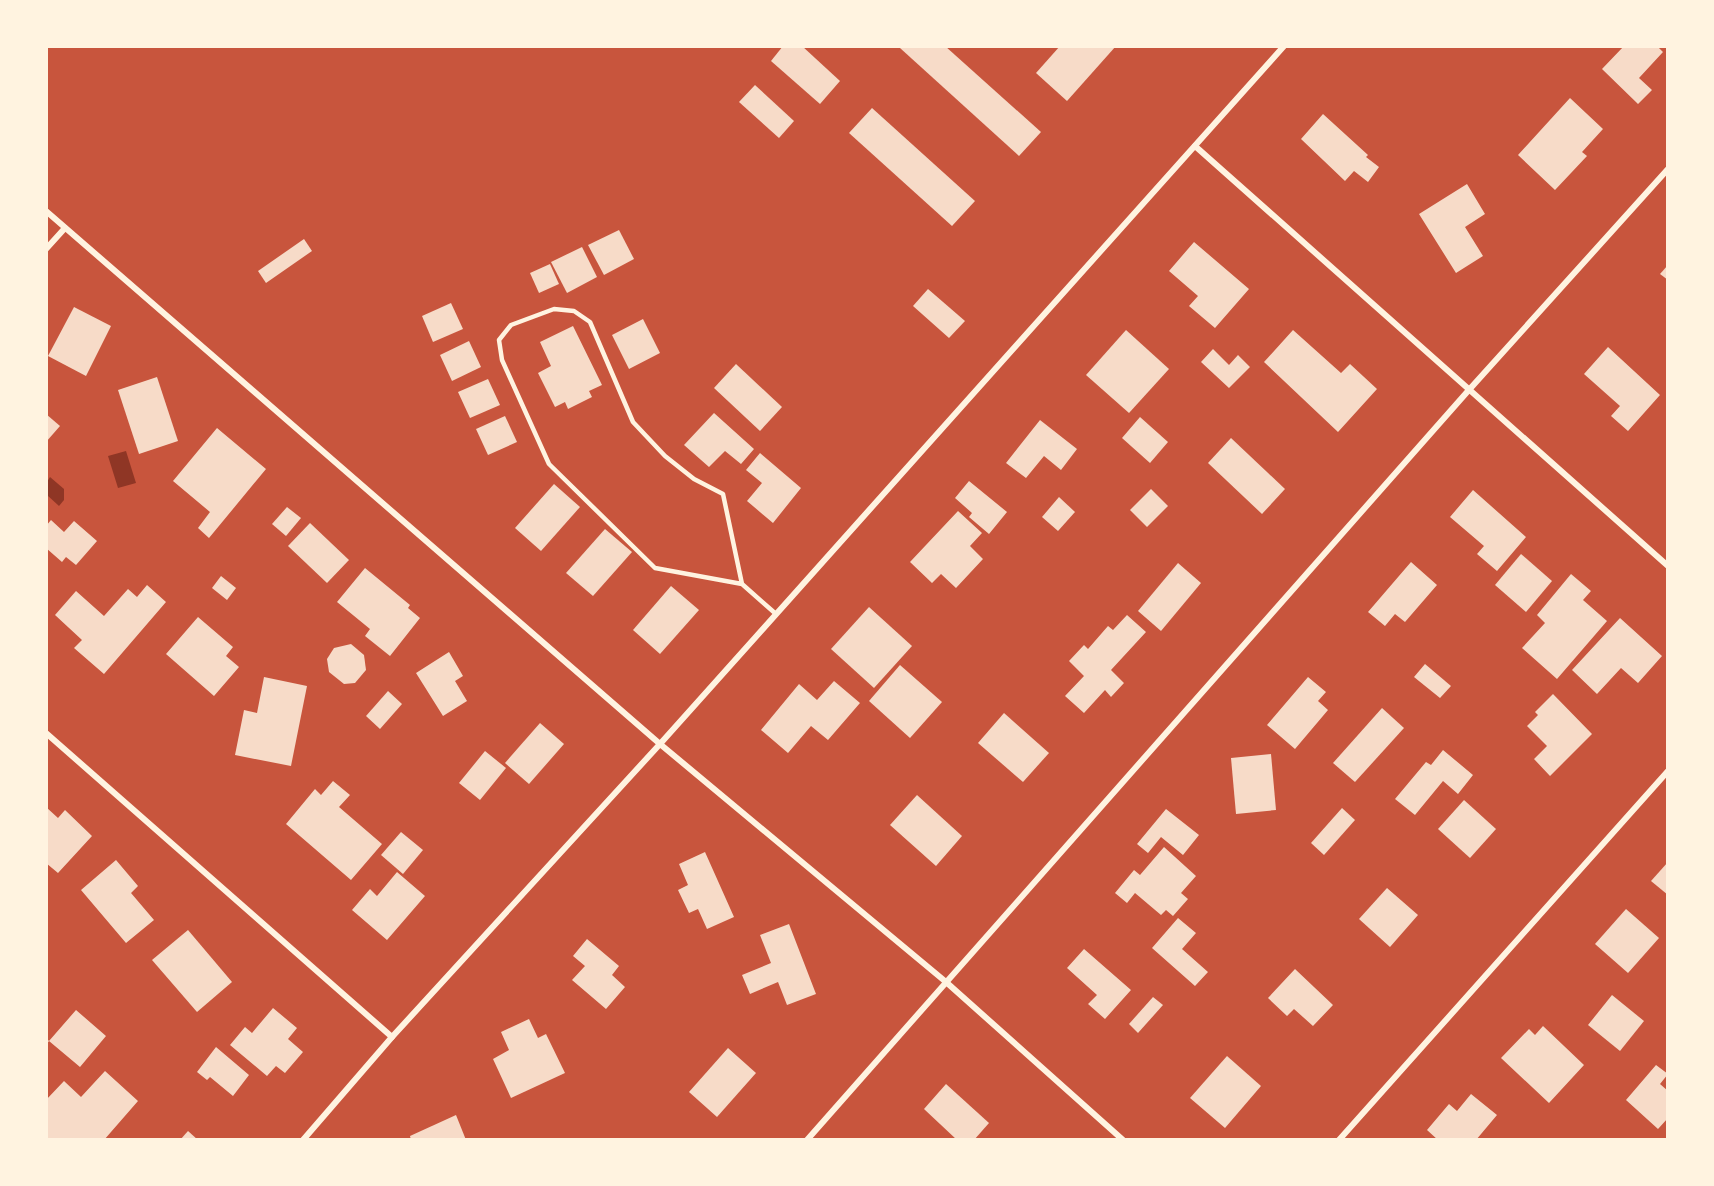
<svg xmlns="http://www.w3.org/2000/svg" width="1714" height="1186" font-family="Helvetica,sans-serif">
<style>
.water{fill:#8f3625}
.building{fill:#f7dbc8}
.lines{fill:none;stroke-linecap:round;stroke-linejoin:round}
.service{stroke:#fff3e0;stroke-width:4.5}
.minor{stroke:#fff3e0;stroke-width:6}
</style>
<rect width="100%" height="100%" fill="#c8553d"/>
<g class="water">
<path d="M126,451L136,483L118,488L108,456Z"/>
<path d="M50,477L64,489V500L59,506L47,495V482Z"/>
</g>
<g class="building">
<path d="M783,46H802L840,81L820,104L771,61Z"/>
<path d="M901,46H945L1041,132L1019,156L900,48Z"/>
<path d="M1060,46H1116L1067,101L1036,73Z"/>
<path d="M1624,46H1657L1663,52L1639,78L1652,90L1638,104L1602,69Z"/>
<path d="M755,85L794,121L779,138L739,102Z"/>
<path d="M1570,98L1603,129L1582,152L1587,156L1555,190L1518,155Z"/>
<path d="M872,108L975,201L952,226L849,133Z"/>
<path d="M1323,114L1368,155L1366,157L1379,167L1368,182L1354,171L1345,181L1301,139Z"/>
<path d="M1467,184L1485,214L1465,227L1483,256L1456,273L1419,214Z"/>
<path d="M619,230L634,259L604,275L588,245Z"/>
<path d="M304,239L312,251L266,283L258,271Z"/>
<path d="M1194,242L1249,289L1215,328L1189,306L1198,296L1169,271Z"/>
<path d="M582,247L597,277L567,293L551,262Z"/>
<path d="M550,264L559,284L539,293L530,273Z"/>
<path d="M1668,265V280L1660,274Z"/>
<path d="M928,289L965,321L949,338L913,306Z"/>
<path d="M451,303L463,329L433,342L422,316Z"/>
<path d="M74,307L111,326L86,376L48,356Z"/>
<path d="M643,319L660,353L629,369L612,335Z"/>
<path d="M573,326L602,385L589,391L592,397L568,409L565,402L555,407L538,373L551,366L540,342Z"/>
<path d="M1126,330L1169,369L1129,413L1086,375Z"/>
<path d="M1293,330L1341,373L1350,364L1377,389L1338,432L1264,362Z"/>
<path d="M469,341L481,367L452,381L440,355Z"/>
<path d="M1608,347L1660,395L1628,431L1611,416L1620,406L1584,374Z"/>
<path d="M1213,349L1229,365L1238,355L1250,367L1229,388L1201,362Z"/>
<path d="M736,364L782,407L760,431L714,388Z"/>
<path d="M157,377L178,441L139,454L118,390Z"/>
<path d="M488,379L500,405L470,418L458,392Z"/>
<path d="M714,413L754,449L741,464L725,451L709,467L684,445Z"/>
<path d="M46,414L60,426L46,442Z"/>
<path d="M505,416L517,442L488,455L476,429Z"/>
<path d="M1140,417L1168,442L1150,463L1122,438Z"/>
<path d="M1040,420L1077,449L1061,470L1044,456L1026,478L1006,463Z"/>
<path d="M217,428L266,469L209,538L198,528L210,512L173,481Z"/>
<path d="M1231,438L1285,489L1262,514L1208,463Z"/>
<path d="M760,453L801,488L773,523L747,501L762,483L746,470Z"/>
<path d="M969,481L1007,512L989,534L969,517L972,513L955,498Z"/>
<path d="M554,484L580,507L541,551L515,528Z"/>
<path d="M1151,489L1168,506L1147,527L1130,510Z"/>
<path d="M1473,490L1526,537L1497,571L1477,554L1484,546L1450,517Z"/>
<path d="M1059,497L1075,512L1058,531L1042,517Z"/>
<path d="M287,507L301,518L286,536L272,524Z"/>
<path d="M958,511L982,533L970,546L983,559L956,588L941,574L932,583L910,562Z"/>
<path d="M51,520L64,532L74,521L97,541L76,565L66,557L62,562L46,548V526Z"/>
<path d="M310,523L349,560L327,583L288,546Z"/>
<path d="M605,529L632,552L593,596L566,573Z"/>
<path d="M1521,554L1552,581L1526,612L1495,585Z"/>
<path d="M1411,562L1437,585L1405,622L1395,614L1385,626L1368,612Z"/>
<path d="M1178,563L1201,583L1161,631L1138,611Z"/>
<path d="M365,568L410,605L408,608L420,618L390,656L365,636L370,629L337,602Z"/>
<path d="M1571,574L1591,591L1583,600L1607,621L1557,679L1522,648L1545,623L1537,615Z"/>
<path d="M221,576L236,588L227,600L212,588Z"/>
<path d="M147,585L166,602L104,674L74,648L82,640L55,615L76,591L104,616L128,589L137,597Z"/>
<path d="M671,586L699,610L660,654L633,630Z"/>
<path d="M869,607L912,646L874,688L831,649Z"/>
<path d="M1127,615L1146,632L1111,670L1124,683L1111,697L1105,690L1084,713L1065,696L1084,676L1069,661L1084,645L1088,649L1108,626L1113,630Z"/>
<path d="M198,617L233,647L226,656L239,667L214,696L166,654Z"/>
<path d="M1620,618L1662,656L1638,683L1621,668L1597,694L1572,670Z"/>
<path d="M351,644L364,655L366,670L355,683L344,684L329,672L327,659L334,648Z"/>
<path d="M449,652L463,676L455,681L467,701L443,716L416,673Z"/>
<path d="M1425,664L1451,686L1440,698L1414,677Z"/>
<path d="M900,665L942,702L910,738L869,701Z"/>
<path d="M264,677L307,686L291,766L235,755L244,710L257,713Z"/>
<path d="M1308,677L1326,692L1318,701L1328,710L1295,749L1267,725Z"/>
<path d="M834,681L860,703L828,740L811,726L788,753L761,730L799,684L817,700Z"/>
<path d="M388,691L402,704L380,729L366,716Z"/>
<path d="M1553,694L1592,734L1550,776L1534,759L1547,746L1527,726L1538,715L1535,712Z"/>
<path d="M1382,708L1404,728L1355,782L1333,763Z"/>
<path d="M1004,713L1049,753L1023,782L978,743Z"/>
<path d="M540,723L564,744L529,784L505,763Z"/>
<path d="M1443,750L1473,775L1458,794L1443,781L1415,815L1395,799L1426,762L1431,765Z"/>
<path d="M485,751L506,768L480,800L459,783Z"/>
<path d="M1271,754L1276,810L1236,814L1231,758Z"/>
<path d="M333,781L350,795L339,807L382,844L351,880L286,824L315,789L321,795Z"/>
<path d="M917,795L962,836L936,866L890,825Z"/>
<path d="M1464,800L1496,829L1470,858L1438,829Z"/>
<path d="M46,807L58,818L65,810L92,836L58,873L46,863Z"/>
<path d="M1342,808L1355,820L1324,855L1311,843Z"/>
<path d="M1166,809L1199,835L1183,855L1161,837L1148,853L1137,844Z"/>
<path d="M401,832L423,850L403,874L381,855Z"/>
<path d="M1164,847L1196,876L1181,893L1188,899L1173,916L1166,910L1161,915L1135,893L1127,903L1115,893L1134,870L1140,875Z"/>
<path d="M705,852L734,917L707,929L698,909L689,913L678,890L688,885L679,864Z"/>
<path d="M116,860L138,886L131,893L154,920L126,943L81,890Z"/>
<path d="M1668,862V895L1651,881Z"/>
<path d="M397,872L425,896L387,940L352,910L370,889L377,896Z"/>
<path d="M1387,888L1418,915L1390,947L1359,919Z"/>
<path d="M1626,909L1659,938L1628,973L1595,944Z"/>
<path d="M1178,918L1196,933L1182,949L1208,972L1195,986L1152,948Z"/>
<path d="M789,924L816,994L787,1005L778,982L750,994L742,975L771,963L760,935Z"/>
<path d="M188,930L232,982L197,1012L152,960Z"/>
<path d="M587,939L619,966L612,975L625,987L606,1009L572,980L585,966L573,956Z"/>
<path d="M1084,949L1131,990L1105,1019L1088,1004L1097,995L1067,968Z"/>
<path d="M1295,969L1333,1005L1313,1026L1294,1009L1287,1016L1268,998Z"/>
<path d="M1612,995L1644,1021L1620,1051L1588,1025Z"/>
<path d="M1153,997L1163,1005L1138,1033L1129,1024Z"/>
<path d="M273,1008L297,1028L288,1039L303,1052L285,1073L276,1066L267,1076L230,1045L245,1027L252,1033Z"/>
<path d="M76,1010L106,1036L80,1067L49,1041L46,1045V1038L49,1041Z"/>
<path d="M529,1019L538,1038L546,1034L565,1073L511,1098L493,1059L509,1050L501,1032Z"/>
<path d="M1543,1026L1584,1065L1549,1103L1501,1058L1529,1029L1535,1035Z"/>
<path d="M216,1047L249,1075L233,1096L210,1077L207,1080L197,1072Z"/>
<path d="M728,1048L756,1073L717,1117L689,1092Z"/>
<path d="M1227,1056L1261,1086L1225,1128L1190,1098Z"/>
<path d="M1656,1065L1668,1074L1660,1084L1668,1091V1118L1658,1129L1626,1100Z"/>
<path d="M105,1071L138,1101L104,1140H46V1100L64,1081L81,1097Z"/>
<path d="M946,1084L989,1123L974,1140H957L924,1109Z"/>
<path d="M1471,1094L1497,1115L1476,1140H1438L1427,1130L1449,1104L1457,1111Z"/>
<path d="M456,1115L466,1140H411L410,1136Z"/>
<path d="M188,1131L198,1140H180Z"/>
</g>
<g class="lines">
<path class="service" d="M742,584L723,494L694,479L665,456L633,422L590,322L574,311L554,309L511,325L499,340L502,360L549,464L655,568L742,584L776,614"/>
<g class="minor">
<path d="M1195,146L1668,566"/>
<path d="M46,211L660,744L946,982L1123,1140"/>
<path d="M46,249L65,228"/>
<path d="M46,733L392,1037"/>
<path d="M303,1140L392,1037L660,744L1284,46"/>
<path d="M807,1140L1468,391L1668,169"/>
<path d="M1339,1140L1668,771"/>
</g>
</g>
<rect width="1714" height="1186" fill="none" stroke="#fff3e0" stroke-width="96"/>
</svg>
